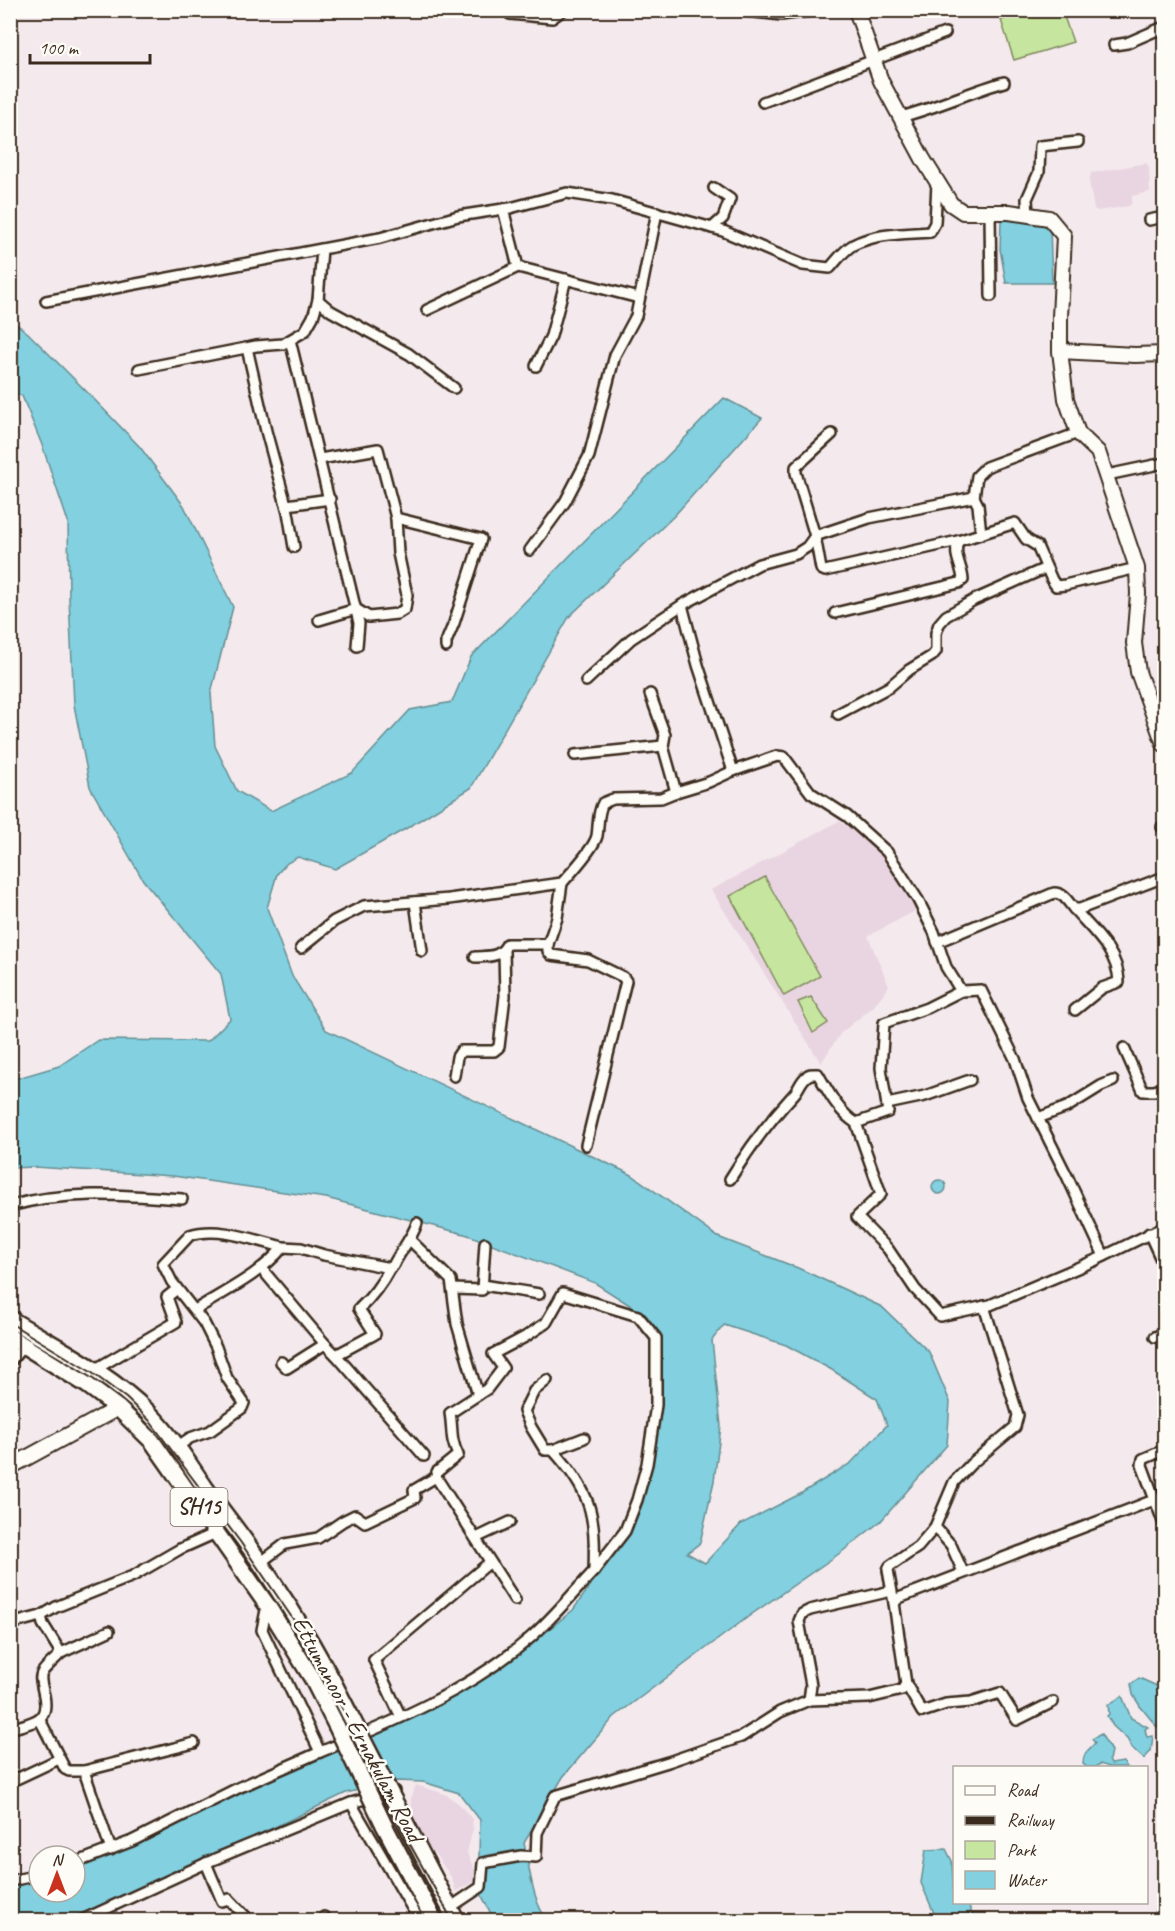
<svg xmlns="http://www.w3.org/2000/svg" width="1175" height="1931" font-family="Caveat,sans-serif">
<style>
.built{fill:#e9d5e1}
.green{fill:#c6e69f;stroke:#80885e;stroke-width:1.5}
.water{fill:#82d0e0;stroke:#668e92;stroke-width:1.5;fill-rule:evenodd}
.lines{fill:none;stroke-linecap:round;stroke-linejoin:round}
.street-casing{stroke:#3b2a1e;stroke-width:14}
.secondary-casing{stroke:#3b2a1e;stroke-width:18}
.primary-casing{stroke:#3b2a1e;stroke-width:20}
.street{stroke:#fdfcf7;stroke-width:9}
.secondary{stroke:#fdfcf7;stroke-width:14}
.primary{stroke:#fdfcf7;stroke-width:15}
.rail{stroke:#3b2a1e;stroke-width:2}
.primary-bridge-casing{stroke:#3b2a1e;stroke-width:20;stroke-linecap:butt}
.primary-bridge{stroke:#fdfcf7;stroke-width:15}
.labels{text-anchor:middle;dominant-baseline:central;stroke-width:5;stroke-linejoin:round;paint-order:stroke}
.shield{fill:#fdfcf7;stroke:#75695f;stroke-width:1.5}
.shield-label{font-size:22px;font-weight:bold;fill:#3b2a1e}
.street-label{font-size:24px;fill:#3b2a1e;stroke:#fdfcf7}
</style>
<rect width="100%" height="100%" fill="#f4eaed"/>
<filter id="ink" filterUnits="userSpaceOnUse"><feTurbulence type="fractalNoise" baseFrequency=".0167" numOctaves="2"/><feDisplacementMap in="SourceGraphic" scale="12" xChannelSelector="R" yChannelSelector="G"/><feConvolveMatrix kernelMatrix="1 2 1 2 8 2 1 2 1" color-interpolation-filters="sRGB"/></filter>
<g filter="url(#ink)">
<g class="built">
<path d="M1146,163L1149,167L1150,192L1132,196V203L1129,206L1098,211L1094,209L1089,182L1091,173Z"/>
<path d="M839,821L881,849L905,886L917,910L868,936L889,986L874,1006L841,1033L821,1063L711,890Z"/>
<path d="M416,1785L445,1794L458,1803L472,1819L473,1829L467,1853L475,1871L474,1882L456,1891L451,1877L435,1854L427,1847L410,1813L411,1796Z"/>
</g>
<g class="green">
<path d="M1032,11H1062L1073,42L1014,60L1001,20Z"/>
<path d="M765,877L820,976L784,996L730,896Z"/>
<path d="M811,997L828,1023L813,1033L798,1002Z"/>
</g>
<g class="water">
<path d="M1011,217L1042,221L1050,228L1052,283H1006L1000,249L1001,221Z"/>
<path d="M10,319L28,333L90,395L140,447L184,506L233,607L211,693L215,746L237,791L271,811L352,773L410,710L452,702L471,657L724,398L762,418L674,516L569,617L471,788L407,828L335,869L298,857L287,863L277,874L267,908L292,976L326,1030L632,1175L718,1237L798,1268L882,1307L929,1352L950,1402L947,1445L881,1521L843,1551L752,1614L614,1717L563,1777L524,1843C529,1864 533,1906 548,1920H494L478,1888L480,1820L459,1793L423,1782L397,1781L346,1793L156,1884L76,1919L11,1920V1884L29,1882L39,1879V1892H75V1867L147,1840L197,1811L440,1702L493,1674L573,1610L628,1533L645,1485L662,1399V1340L647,1316L595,1283L468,1235L326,1198L173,1176L34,1167L11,1168V1080L59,1066L98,1040L208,1041L230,1019L221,974L143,880L90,787L74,705L69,599L68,522L42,445L22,396L11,391ZM724,1325L786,1345L832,1370L877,1399L887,1425L851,1463L800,1494L741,1524L705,1563L687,1553L700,1543L714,1481L721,1426L712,1340Z"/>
<circle cx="939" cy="1187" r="7"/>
<path d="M1139,1678L1164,1689V1710L1157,1727L1140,1706L1133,1695L1131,1684Z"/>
<path d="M1122,1696L1131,1718L1148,1727L1145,1729L1147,1737L1153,1736L1151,1751L1144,1759L1132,1748L1127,1739L1113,1726L1107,1716L1109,1714L1108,1705Z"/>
<path d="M1101,1734L1111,1751L1109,1760L1111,1764L1123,1762L1127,1767H1109L1100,1764L1095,1767H1087L1083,1764C1083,1752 1088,1751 1095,1743L1092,1739Z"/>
<path d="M946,1849L952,1861L954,1902L968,1903L974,1920H937L921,1883L926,1850Z"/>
<path d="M1164,1859V1920H1153L1157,1907Z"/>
</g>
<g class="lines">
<defs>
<g id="street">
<path d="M737,10L781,15L819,10"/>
<path d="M510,14L552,18L563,10"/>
<path d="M1114,45L1127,43L1164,27"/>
<path d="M763,102L945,33"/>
<path d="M900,117C936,108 969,92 1004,82"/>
<path d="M503,209L518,267"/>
<path d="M990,212L991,296"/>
<path d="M1028,215L1027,199L1039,172L1040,146L1078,142"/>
<path d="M1149,220L1164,217"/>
<path d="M712,228L723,218L730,199L714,188"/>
<path d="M318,300L331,311L409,354L454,388"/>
<path d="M46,301L380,238L458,216L510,208L567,193L612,200L723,231L803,265L830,268C837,260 844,250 853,245C876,233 905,234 930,232L935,223L937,183"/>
<path d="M427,310L518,267L639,298"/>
<path d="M290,340L359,623L357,646"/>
<path d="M247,348L266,431L288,512L294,547"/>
<path d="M536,366L551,336L566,279"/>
<path d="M139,369L256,346L283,344L305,331L313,317L318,300L322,249"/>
<path d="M832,434L796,467V473L815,536L821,569L825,571L958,541L1015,523L1026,539L1037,546L1052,580L1056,586L1065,585L1137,568"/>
<path d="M320,459L378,449L396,518L481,539L454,623L446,642V647"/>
<path d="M1107,475L1164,463"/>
<path d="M974,497L978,505L981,534"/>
<path d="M287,505L330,499"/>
<path d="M530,550L565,502L589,456L615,355L636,316L657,212"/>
<path d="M682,605L698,665L733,771L777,756L784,757L811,793L847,816L887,852L918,900L934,932L946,967L961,991L927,1008L884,1023L881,1068L888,1112L856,1123L881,1194L857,1217L888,1249L915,1289L940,1316L990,1305L1096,1260L1164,1227"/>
<path d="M835,613L959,583L963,580C962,565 953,556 958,541"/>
<path d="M319,620L356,609L369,617L397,614L405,609L407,595L398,553L396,518"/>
<path d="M586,681L631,639L682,605L759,564L796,554L807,547L815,536L869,518L974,497L977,476L986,467L1078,433"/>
<path d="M650,694L665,735L663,746"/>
<path d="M838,714L889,687L909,670L932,656L936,651V633L939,624L946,616L974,600L1046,568"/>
<path d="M575,755L663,746L676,792L709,782L733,771"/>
<path d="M1162,827H1164"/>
<path d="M415,902L422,951"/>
<path d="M1074,909C1093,931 1118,951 1119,982L1102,988L1075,1010"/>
<path d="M937,942L1054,893C1064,893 1068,902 1074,909H1080L1164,877"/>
<path d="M548,944V951L551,955L588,960L623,977L626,981L586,1145"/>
<path d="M301,948L334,921L364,906L449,899L562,883C571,873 594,848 597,836C599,824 597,814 603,803L613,799L661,798L676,792"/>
<path d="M475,957C489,956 500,958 507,944H548L557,918L562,883"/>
<path d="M961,991L981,990L1015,1059L1028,1098L1038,1118L1067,1107L1101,1086L1113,1081"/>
<path d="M1124,1048L1143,1091H1154L1164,1088"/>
<path d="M454,1076L457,1057L461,1051H494L499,1047L505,996L504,951"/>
<path d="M887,1104L925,1096L970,1080"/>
<path d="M1038,1118L1067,1176L1104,1256"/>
<path d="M730,1179C749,1148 770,1120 795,1093C799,1088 801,1081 806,1077C809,1073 813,1074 818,1074C828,1091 839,1113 856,1123"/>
<path d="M10,1206C66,1190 125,1195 182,1199"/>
<path d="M1149,1233L1164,1266"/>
<path d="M409,1239L451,1280L457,1324L478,1395"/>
<path d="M283,1247L301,1248L324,1255L390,1268L393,1266C400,1251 413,1237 417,1223"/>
<path d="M261,1268L325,1344"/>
<path d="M483,1285L539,1294"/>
<path d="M453,1289L482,1290L485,1243"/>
<path d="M1155,1337L1164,1333"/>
<path d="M336,1355L424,1456"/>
<path d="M10,1362L24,1345"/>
<path d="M281,1362L287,1368L325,1344L336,1355L375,1334L359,1309C373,1296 381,1285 390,1268"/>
<path d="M94,1370L176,1322L167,1297L177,1289"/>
<path d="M547,1380L534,1391L524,1411L531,1427L545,1450H553"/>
<path d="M178,1446L190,1438L210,1431L242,1408L244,1403L227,1378L216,1347L204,1323L172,1282L163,1264L190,1235C219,1226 254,1240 283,1247C260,1275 225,1291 195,1310"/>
<path d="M1164,1450L1143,1459L1142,1465L1164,1524"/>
<path d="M436,1477L515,1600"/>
<path d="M935,1527L951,1545L963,1572"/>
<path d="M476,1538L510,1522"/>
<path d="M260,1563L285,1544L318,1538L343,1521L355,1515L365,1522L415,1498L414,1490L436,1477L437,1472L458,1455C450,1439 453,1430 450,1413L487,1389L503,1368L493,1354L525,1337L546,1323L563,1293L638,1316L656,1338V1405L647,1464L637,1500L625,1531L594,1571"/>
<path d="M894,1603L888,1570L890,1566L918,1547L935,1527L954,1482L971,1464L1015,1427L1018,1415L984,1306"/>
<path d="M10,1624L41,1616"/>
<path d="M61,1653L109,1631"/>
<path d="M906,1684L922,1712L946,1704L971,1702L1000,1693L1017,1720L1053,1702"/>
<path d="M809,1700L811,1685L799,1621L802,1614L810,1610L891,1591"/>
<path d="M401,1717L374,1660L490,1562"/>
<path d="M40,1720L65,1769L69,1771H84L111,1850"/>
<path d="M10,1729C35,1721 51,1722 43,1691C42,1685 39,1678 42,1673C44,1668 57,1658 61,1653L43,1624L41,1616L56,1607L133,1576L180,1549L216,1533"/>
<path d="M320,1752C392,1723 470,1690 530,1638C553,1618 573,1593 594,1571C596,1514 591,1492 553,1450L584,1438"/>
<path d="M84,1771L194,1743"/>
<path d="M10,1782L59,1759"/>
<path d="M351,1803L394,1791"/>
<path d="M75,1863L132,1841L238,1788L320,1752L262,1630L267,1605"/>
<path d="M206,1863L222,1901L229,1899L249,1920"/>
<path d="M10,1881L39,1875"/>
<path d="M454,1905L481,1887L483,1863L521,1856L536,1857L537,1833L555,1796L668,1762L741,1737L780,1712L809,1700L869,1698L902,1690L906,1684L894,1603L899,1598L1154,1500"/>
<path d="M324,1917L326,1920"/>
<path d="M82,1920L215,1859L351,1803L419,1920"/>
</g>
<g id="secondary">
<path d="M856,10L881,81L923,159L951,204L963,212H1009L1049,218L1064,236L1060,317V351L1066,399L1078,433L1098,452L1137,568L1138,594L1134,643L1138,672L1164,744"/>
<path d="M1060,351L1135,355L1164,354"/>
<path d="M10,1467L118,1408"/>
</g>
<g id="primary">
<path d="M10,1319C58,1348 110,1374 149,1413C172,1436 188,1463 206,1489C226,1516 247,1542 265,1570C297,1617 325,1664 350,1715"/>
<path d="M10,1337L87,1385L118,1408L152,1441L267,1605L312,1678L336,1725"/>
<path d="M402,1816L456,1920"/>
<path d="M384,1825L434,1920"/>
</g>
</defs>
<use href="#street" class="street-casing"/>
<use href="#secondary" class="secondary-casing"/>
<use href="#primary" class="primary-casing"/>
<use href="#street" class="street"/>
<use href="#secondary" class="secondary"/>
<use href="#primary" class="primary"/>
<path class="rail" d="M10,1323L91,1372L126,1398L149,1420L241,1543L297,1625L348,1719L402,1830L452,1920"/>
<defs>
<g id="primary-bridge">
<path d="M350,1715L402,1816"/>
<path d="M336,1725L384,1825"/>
</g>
</defs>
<use href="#primary-bridge" class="primary-bridge-casing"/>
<use href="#primary-bridge" class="primary-bridge"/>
</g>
</g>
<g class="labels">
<rect class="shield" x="170.5" y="1488" width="57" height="38" rx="4.5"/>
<g class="shield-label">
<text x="199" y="1507">SH15</text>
</g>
<g class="street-label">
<text transform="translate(358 1729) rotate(62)">Ettumanoor - Ernakulam Road</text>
</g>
</g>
<rect width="1175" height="1931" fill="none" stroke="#fdfcf7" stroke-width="36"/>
<rect x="18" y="18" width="1139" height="1895" fill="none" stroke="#3b2a1e" stroke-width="2" filter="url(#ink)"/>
<rect x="953" y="1766" width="195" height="138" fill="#fdfcf7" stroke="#afa8a0" stroke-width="1.5"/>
<rect x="965" y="1786" width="30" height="9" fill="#fdfcf7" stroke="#afa8a0" stroke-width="1.5"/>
<text x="1007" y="1796" font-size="18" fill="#3b2a1e">Road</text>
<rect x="965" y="1816" width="30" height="9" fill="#3b2a1e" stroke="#afa8a0" stroke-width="1.5"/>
<text x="1007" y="1826" font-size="18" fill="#3b2a1e">Railway</text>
<rect x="965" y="1841" width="30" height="18" fill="#c6e69f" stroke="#afa8a0" stroke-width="1.5"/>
<text x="1007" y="1856" font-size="18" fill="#3b2a1e">Park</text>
<rect x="965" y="1871" width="30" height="18" fill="#82d0e0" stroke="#afa8a0" stroke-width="1.5"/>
<text x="1007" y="1886" font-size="18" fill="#3b2a1e">Water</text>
<g transform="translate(57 1874)"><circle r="28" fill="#fdfcf7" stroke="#afa8a0" stroke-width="1.5"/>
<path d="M0-4.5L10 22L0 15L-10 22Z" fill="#c8321e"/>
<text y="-9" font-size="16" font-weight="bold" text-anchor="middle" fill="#3b2a1e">N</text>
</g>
<path d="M30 54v9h120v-9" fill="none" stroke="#3b2a1e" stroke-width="3"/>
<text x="39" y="54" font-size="18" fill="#3b2a1e" stroke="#fdfcf7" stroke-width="4.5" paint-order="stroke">100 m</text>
</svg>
